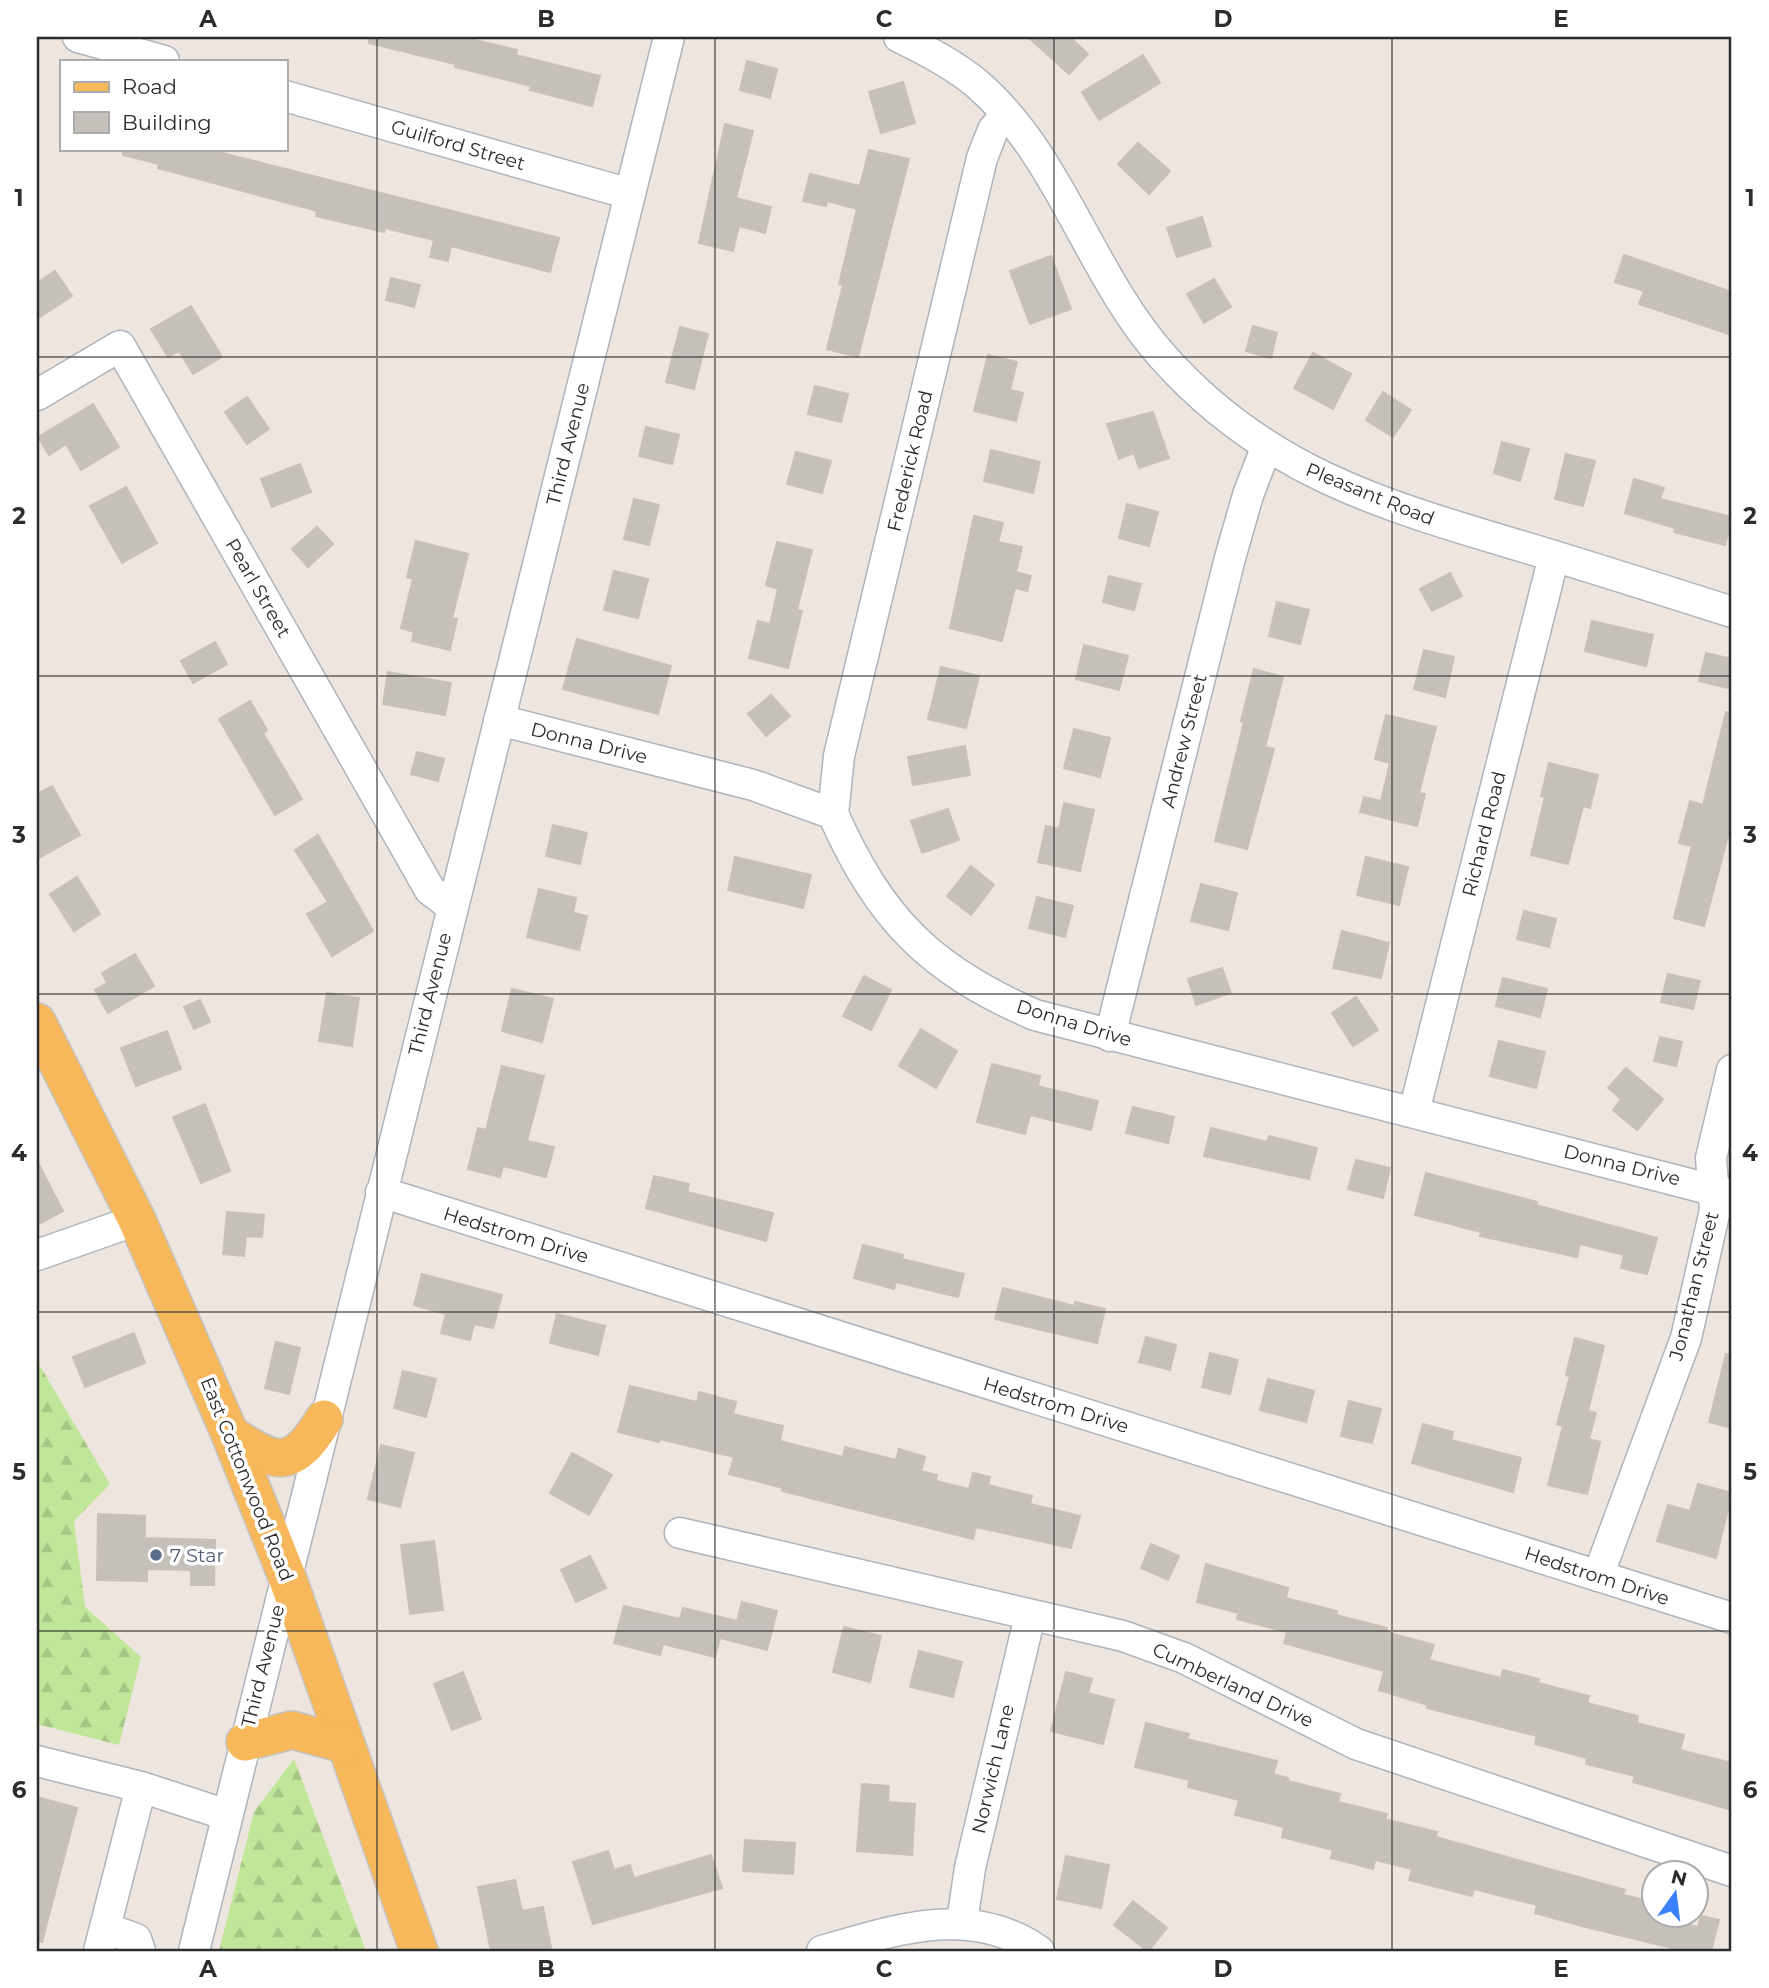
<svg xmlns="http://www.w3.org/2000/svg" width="1769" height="1988" font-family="Montserrat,sans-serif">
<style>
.forest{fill:url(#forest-firs)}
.building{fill:#c6c0ba;stroke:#cac0b7;stroke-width:2}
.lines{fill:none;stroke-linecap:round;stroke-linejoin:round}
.minor-casing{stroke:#aeb4bc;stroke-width:33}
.major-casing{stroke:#c4c4c4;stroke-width:40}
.minor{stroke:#fff;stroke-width:30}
.major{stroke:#f6b85b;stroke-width:37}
.grid{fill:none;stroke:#2c2c2c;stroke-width:2;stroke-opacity:0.55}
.service-dot{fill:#5c6f8a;stroke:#fff;stroke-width:2.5}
.labels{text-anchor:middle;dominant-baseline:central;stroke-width:7;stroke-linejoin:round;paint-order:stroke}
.street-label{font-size:19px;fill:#2c2c2c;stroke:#fff}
.service-label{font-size:19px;fill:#4e5e75;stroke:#fff;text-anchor:start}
.neatline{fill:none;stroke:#2c2c2c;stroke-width:2.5}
.grid-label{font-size:23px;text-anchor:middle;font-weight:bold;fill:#2c2c2c}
</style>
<defs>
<pattern id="forest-firs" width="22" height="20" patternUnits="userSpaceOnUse" patternTransform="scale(1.75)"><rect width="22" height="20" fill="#c0e799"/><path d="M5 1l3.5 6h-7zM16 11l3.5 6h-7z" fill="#a5c684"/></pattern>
</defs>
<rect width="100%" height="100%" fill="#eee5de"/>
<g class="forest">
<path d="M37,1361L110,1484L74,1521L85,1607L141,1657L119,1745L37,1724Z"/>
<path d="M294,1759L366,1951H219L254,1812Z"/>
</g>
<g class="building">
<path d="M369,37H462L517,50L516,55L600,76L592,106L530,90L531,86L455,67V64L369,43Z"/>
<path d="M1028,37H1070L1088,54L1069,74Z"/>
<path d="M1143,55L1160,83L1099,120L1082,92Z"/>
<path d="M747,61L777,69L770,98L740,90Z"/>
<path d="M903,82L915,123L881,133L869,92Z"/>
<path d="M725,124L753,131L736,198L771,207L765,233L739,226L733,251L699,243Z"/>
<path d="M1138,143L1170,171L1149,194L1118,164Z"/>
<path d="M123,149H206L559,238L550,272L451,246L448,261L430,257L434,240L385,228L384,232L316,216L317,211L158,168L159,164L123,155Z"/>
<path d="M869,150L909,159L858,357L827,349L843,285L839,284L857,209L827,201L826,206L803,201L810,174L860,186Z"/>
<path d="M1202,217L1211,246L1177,257L1167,228Z"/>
<path d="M1624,255L1732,292V335L1639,304L1644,291L1615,282Z"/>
<path d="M1051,256L1071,309L1030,324L1010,271Z"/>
<path d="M55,271L72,296L37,319V283Z"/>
<path d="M391,278L420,285L414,307L386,300Z"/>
<path d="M1214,279L1231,307L1204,323L1187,294Z"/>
<path d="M191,306L222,357L193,374L179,351L168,357L151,329Z"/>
<path d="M1253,326L1277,333L1271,358L1246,351Z"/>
<path d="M680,327L708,334L694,389L666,382Z"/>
<path d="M1313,353L1351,374L1333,409L1294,388Z"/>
<path d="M988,355L1017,362L1010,390L1023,393L1016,421L974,411Z"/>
<path d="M815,386L848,394L841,422L808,414Z"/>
<path d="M1383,392L1411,410L1393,437L1366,420Z"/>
<path d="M247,397L269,429L247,444L225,412Z"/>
<path d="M93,404L119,447L81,470L66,444L49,455L38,437Z"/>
<path d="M1153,412L1169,458L1139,468L1134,453L1119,459L1107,424Z"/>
<path d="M646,427L679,435L672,464L639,456Z"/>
<path d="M1502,442L1529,449L1520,481L1494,473Z"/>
<path d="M991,450L1040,462L1033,493L984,481Z"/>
<path d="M796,452L831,461L822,493L787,484Z"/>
<path d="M1566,454L1595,461L1583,506L1555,499Z"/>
<path d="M300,464L311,492L272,507L261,479Z"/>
<path d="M1634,479L1664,488L1660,499L1732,517L1725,545L1674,532L1675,528L1625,513Z"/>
<path d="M126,487L157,543L122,563L90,506Z"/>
<path d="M634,499L659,505L649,545L624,539Z"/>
<path d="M1127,504L1158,512L1149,546L1119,538Z"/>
<path d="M974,516L1003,523L998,542L1022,547L1016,572L1031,576L1027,591L1015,588L1002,641L950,628Z"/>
<path d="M317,527L333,544L308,567L292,549Z"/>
<path d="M416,541L468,554L452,618L457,619L450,650L412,641L414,632L401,628L413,579L407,577Z"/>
<path d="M777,542L812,550L797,610L802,611L788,668L749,658L758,621L770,624L778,589L766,585Z"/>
<path d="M614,571L648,579L638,618L604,610Z"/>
<path d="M1450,573L1462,596L1432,611L1420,589Z"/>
<path d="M1109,576L1141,584L1134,610L1103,602Z"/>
<path d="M1277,602L1309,610L1300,644L1269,636Z"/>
<path d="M1592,621L1653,635L1646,666L1585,651Z"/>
<path d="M577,639L671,666L658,714L563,689Z"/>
<path d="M215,642L227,664L193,683L181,661Z"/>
<path d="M1084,645L1128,656L1119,690L1076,679Z"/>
<path d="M1424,650L1454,657L1445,697L1414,689Z"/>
<path d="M1706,653L1732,659V689L1699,681Z"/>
<path d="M941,667L979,676L966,728L928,719Z"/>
<path d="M1254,669L1283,677L1265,747L1274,749L1247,849L1215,841L1244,722L1241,721Z"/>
<path d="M388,672L451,683L445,715L383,704Z"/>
<path d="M771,695L790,716L766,736L748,714Z"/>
<path d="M250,701L267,730L263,733L302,799L275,815L219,719Z"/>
<path d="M1726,712L1732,713V821L1704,926L1674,918L1692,846L1679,843L1690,801L1703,805Z"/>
<path d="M1386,715L1436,727L1419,793L1425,794L1417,826L1360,812L1364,797L1381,801L1390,763L1375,759Z"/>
<path d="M1074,729L1110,738L1100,777L1064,768Z"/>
<path d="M965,746L970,775L913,785L908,757Z"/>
<path d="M417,752L444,759L438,781L411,774Z"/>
<path d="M1549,763L1598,775L1590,808L1583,806L1568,864L1531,855L1545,797L1541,796Z"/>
<path d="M52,786L80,835L37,859V794Z"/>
<path d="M1064,803L1094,810L1080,871L1038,862L1046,826L1059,829Z"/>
<path d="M948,809L959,840L922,853L911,821Z"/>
<path d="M553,825L587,833L580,864L546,856Z"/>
<path d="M318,835L373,931L332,956L307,914L328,902L295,850Z"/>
<path d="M735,857L811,875L803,908L728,890Z"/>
<path d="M1366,857L1408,867L1399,905L1357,895Z"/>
<path d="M971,866L994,885L971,915L947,896Z"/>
<path d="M77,877L100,914L74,931L50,894Z"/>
<path d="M1201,884L1237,893L1228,930L1191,921Z"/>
<path d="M539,889L576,898L573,913L587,916L579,950L527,937Z"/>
<path d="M1037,897L1073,906L1065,937L1029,928Z"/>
<path d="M1524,911L1556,919L1549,947L1517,939Z"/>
<path d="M1342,931L1389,943L1381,978L1333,968Z"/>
<path d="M135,954L154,986L108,1013L95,990L107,983L102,973Z"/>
<path d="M1222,968L1231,993L1196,1005L1188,979Z"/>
<path d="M1668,974L1700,981L1693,1009L1661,1002Z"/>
<path d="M864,976L891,990L871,1030L843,1016Z"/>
<path d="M1503,978L1547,989L1540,1017L1496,1006Z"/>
<path d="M512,989L553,999L542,1042L502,1031Z"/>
<path d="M327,993L359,998L352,1046L319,1041Z"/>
<path d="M1356,997L1378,1030L1353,1046L1332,1013Z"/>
<path d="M200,1000L210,1022L194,1029L184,1007Z"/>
<path d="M921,1029L957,1051L936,1088L899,1066Z"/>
<path d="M167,1031L181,1069L136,1086L121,1048Z"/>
<path d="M1660,1037L1682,1042L1676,1066L1654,1061Z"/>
<path d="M1499,1041L1545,1052L1536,1088L1490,1076Z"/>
<path d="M992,1064L1040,1076L1038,1086L1098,1101L1091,1130L1030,1115L1025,1134L977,1122Z"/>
<path d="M502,1066L544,1076L527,1141L554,1147L546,1177L503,1166L500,1177L468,1169L478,1128L486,1130Z"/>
<path d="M1626,1068L1663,1099L1637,1130L1613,1110L1621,1099L1608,1088Z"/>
<path d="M205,1104L230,1171L201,1183L173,1117Z"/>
<path d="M1133,1107L1174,1117L1168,1143L1126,1133Z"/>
<path d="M1211,1128L1267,1142L1269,1136L1317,1148L1309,1179L1204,1156Z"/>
<path d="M1356,1160L1390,1168L1383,1198L1348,1189Z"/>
<path d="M37,1161L63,1211L37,1225Z"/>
<path d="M1426,1173L1537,1202L1536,1205L1657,1238L1647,1274L1621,1268L1624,1255L1580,1244L1577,1257L1480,1236L1481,1232L1415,1215Z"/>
<path d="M654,1176L689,1184L687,1192L773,1213L766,1241L646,1208Z"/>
<path d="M227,1212L264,1215L262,1237L246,1236L244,1256L223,1254Z"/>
<path d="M863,1245L903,1255L902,1259L964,1274L958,1297L896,1282L894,1289L854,1278Z"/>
<path d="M422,1274L502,1295L493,1328L474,1324L470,1340L441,1333L446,1314L414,1305Z"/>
<path d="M1003,1288L1074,1306L1075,1302L1105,1309L1097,1343L995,1319Z"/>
<path d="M557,1314L605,1326L598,1355L550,1343Z"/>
<path d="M134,1333L145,1363L85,1387L73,1357Z"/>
<path d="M1146,1337L1176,1345L1170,1370L1139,1362Z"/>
<path d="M1575,1338L1604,1346L1588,1411L1596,1413L1589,1439L1600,1442L1587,1494L1548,1485L1563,1426L1557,1424L1570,1376L1566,1375Z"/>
<path d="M276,1342L300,1348L289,1394L265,1388Z"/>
<path d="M1210,1353L1238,1360L1230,1394L1202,1387Z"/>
<path d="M1726,1354L1732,1355V1428L1709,1422Z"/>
<path d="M403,1371L436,1379L426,1417L394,1408Z"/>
<path d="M1268,1379L1314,1391L1306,1422L1260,1410Z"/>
<path d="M630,1386L697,1402L699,1392L736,1402L733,1414L783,1426L780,1441L843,1457L845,1447L896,1460L899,1449L925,1457L921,1471L937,1475L936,1481L969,1489L973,1473L990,1477L988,1485L1032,1496L1030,1504L1080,1516L1071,1548L976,1527L973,1539L782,1491L783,1488L729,1474L734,1457L660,1439L659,1442L618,1432Z"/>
<path d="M1349,1401L1381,1409L1372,1443L1341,1436Z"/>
<path d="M1423,1424L1453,1432L1451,1440L1521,1458L1513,1492L1412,1463Z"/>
<path d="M381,1445L414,1453L400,1507L368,1499Z"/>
<path d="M572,1453L612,1475L589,1515L550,1493Z"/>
<path d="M1698,1484L1732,1493L1716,1558L1657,1541L1668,1505L1690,1511Z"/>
<path d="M98,1514L145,1516V1538L215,1540L214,1585H191V1570L147,1569V1581L97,1580Z"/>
<path d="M434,1541L443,1610L410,1614L401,1545Z"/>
<path d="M1151,1544L1179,1556L1168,1580L1141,1568Z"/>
<path d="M590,1556L606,1588L576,1602L561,1570Z"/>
<path d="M1206,1564L1288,1588L1286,1598L1337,1611L1336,1615L1387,1628L1386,1632L1434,1645L1429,1660L1501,1678L1503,1670L1539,1679L1538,1683L1589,1696L1587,1703L1638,1716L1637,1723L1684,1735L1680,1750L1732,1763V1810L1633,1782L1635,1776L1586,1764L1587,1758L1535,1744L1537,1736L1427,1708L1428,1705L1379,1690L1384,1671L1284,1643L1287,1632L1237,1619L1238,1613L1197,1602Z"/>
<path d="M742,1602L777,1611L767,1650L720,1638L715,1657L663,1644L660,1655L614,1643L624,1606L680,1619L683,1608L737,1621Z"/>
<path d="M844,1627L881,1636L870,1682L833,1672Z"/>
<path d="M919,1651L962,1662L953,1697L910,1687Z"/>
<path d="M463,1672L481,1719L452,1730L434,1684Z"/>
<path d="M1066,1672L1092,1679L1088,1693L1114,1700L1103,1744L1051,1731Z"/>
<path d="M1146,1723L1189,1734L1187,1739L1277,1761L1273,1774L1288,1778V1781L1340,1794L1338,1802L1387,1814L1385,1819L1437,1832L1436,1837L1625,1890L1623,1895L1654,1902V1914H1664L1663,1919L1698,1927L1701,1916L1719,1920L1711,1951H1684L1586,1927L1535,1913L1537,1905L1474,1889L1472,1896L1409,1880L1412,1869L1375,1860L1373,1869L1331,1858L1333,1850L1282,1837L1284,1827L1235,1815L1239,1800L1188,1787L1189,1780L1135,1767Z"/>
<path d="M862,1784L889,1786L888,1802L915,1804L912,1855L857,1851Z"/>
<path d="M37,1797L77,1808L42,1942L37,1941Z"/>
<path d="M745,1840L795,1843L793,1874L743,1871Z"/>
<path d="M608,1851L614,1870L630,1865L634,1878L711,1855L722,1888L593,1924L573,1862Z"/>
<path d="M1066,1856L1109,1865L1101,1908L1057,1899Z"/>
<path d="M515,1880L522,1911L543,1907L551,1948L491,1951L478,1887Z"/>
<path d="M1133,1901L1167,1928L1148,1951L1114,1925Z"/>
</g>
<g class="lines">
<defs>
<g id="minor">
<path d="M78,37L164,61"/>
<path d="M899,37C926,50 953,64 976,83C1060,154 1090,276 1164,358C1266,472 1383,505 1524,547C1594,568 1663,590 1732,612"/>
<path d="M285,96L630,194"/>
<path d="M37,395L120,346L430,890L452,907"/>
<path d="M499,720L753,785L833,814C880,919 929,969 1035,1015L1732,1195"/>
<path d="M833,814L839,756L982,158L993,130L1005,115"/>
<path d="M1110,1036L1230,558L1248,495L1266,448"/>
<path d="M1414,1112L1554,556"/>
<path d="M381,1192L1732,1618"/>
<path d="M37,1255L137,1220"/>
<path d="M680,1533L1123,1636L1184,1658L1356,1744L1732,1871"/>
<path d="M1598,1576L1686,1338L1715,1210L1711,1158L1732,1070"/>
<path d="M37,1761L141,1787L227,1815"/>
<path d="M962,1922L970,1868L1030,1616"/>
<path d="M105,1928L136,1939L140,1951"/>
<path d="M99,1951L141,1787"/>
<path d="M194,1951L669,37"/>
<path d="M822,1951C894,1930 971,1903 1039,1951"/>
</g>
<g id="major">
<path d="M37,1022L137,1220L230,1434L286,1574L419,1951"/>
<path d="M230,1434C277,1465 292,1471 324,1419"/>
<path d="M245,1742L292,1730L344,1744"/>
</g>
</defs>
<use href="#minor" class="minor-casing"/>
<use href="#major" class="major-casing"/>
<use href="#minor" class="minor"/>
<use href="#major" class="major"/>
</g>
<path class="grid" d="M377,37V1951M715,37V1951M1054,37V1951M1392,37V1951M37,357H1732M37,676H1732M37,994H1732M37,1312H1732M37,1631H1732"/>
<circle class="service-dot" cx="156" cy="1555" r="7"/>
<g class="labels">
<g class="street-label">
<text transform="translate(458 145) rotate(16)">Guilford Street</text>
<text transform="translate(568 444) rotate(-76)">Third Avenue</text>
<text transform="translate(910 461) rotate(-77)">Frederick Road</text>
<text transform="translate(1370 494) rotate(22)">Pleasant Road</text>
<text transform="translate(258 588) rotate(60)">Pearl Street</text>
<text transform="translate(1184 741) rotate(-76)">Andrew Street</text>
<text transform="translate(589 743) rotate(14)">Donna Drive</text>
<text transform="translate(1484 834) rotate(-76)">Richard Road</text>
<text transform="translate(430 994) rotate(-76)">Third Avenue</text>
<text transform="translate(1074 1023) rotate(17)">Donna Drive</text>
<text transform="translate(1622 1165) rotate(14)">Donna Drive</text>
<text transform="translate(516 1235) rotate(17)">Hedstrom Drive</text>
<text transform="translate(1694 1286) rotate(-76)">Jonathan Street</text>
<text transform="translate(1056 1405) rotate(17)">Hedstrom Drive</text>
<text transform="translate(247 1479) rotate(68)">East Cottonwood Road</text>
<text transform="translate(1597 1576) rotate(18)">Hedstrom Drive</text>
<text transform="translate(263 1666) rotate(-76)">Third Avenue</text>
<text transform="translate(1233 1685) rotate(25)">Cumberland Drive</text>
<text transform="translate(993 1769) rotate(-77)">Norwich Lane</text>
</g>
<g class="service-label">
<text x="170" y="1555">7 Star</text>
</g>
</g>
<rect width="1769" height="1988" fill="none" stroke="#ffffff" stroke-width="77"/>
<rect x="60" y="60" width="228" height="91" fill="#ffffff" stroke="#ababab" stroke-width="2"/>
<rect x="74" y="82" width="35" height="10" fill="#f6b85b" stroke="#ababab" stroke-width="2"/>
<text x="122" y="94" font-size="21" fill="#2c2c2c">Road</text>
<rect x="74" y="112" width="35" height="21" fill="#c6c0ba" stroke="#ababab" stroke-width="2"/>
<text x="122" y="130" font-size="21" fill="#2c2c2c">Building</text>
<g transform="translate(1675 1894) rotate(14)"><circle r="33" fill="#ffffff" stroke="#ababab" stroke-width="2"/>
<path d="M0-5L12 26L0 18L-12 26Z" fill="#3b80ff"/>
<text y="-10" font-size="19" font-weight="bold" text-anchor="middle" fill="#2c2c2c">N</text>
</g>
<rect x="38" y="38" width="1692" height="1912" class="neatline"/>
<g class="grid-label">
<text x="208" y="27">A</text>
<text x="546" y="27">B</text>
<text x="884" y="27">C</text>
<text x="1223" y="27">D</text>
<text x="1561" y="27">E</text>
<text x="19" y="206">1</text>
<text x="1750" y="206">1</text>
<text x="19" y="524">2</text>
<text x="1750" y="524">2</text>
<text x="19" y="843">3</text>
<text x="1750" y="843">3</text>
<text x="19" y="1161">4</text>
<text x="1750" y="1161">4</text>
<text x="19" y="1480">5</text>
<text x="1750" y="1480">5</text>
<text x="19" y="1798">6</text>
<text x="1750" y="1798">6</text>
<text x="208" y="1977">A</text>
<text x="546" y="1977">B</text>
<text x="884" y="1977">C</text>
<text x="1223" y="1977">D</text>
<text x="1561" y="1977">E</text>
</g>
</svg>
